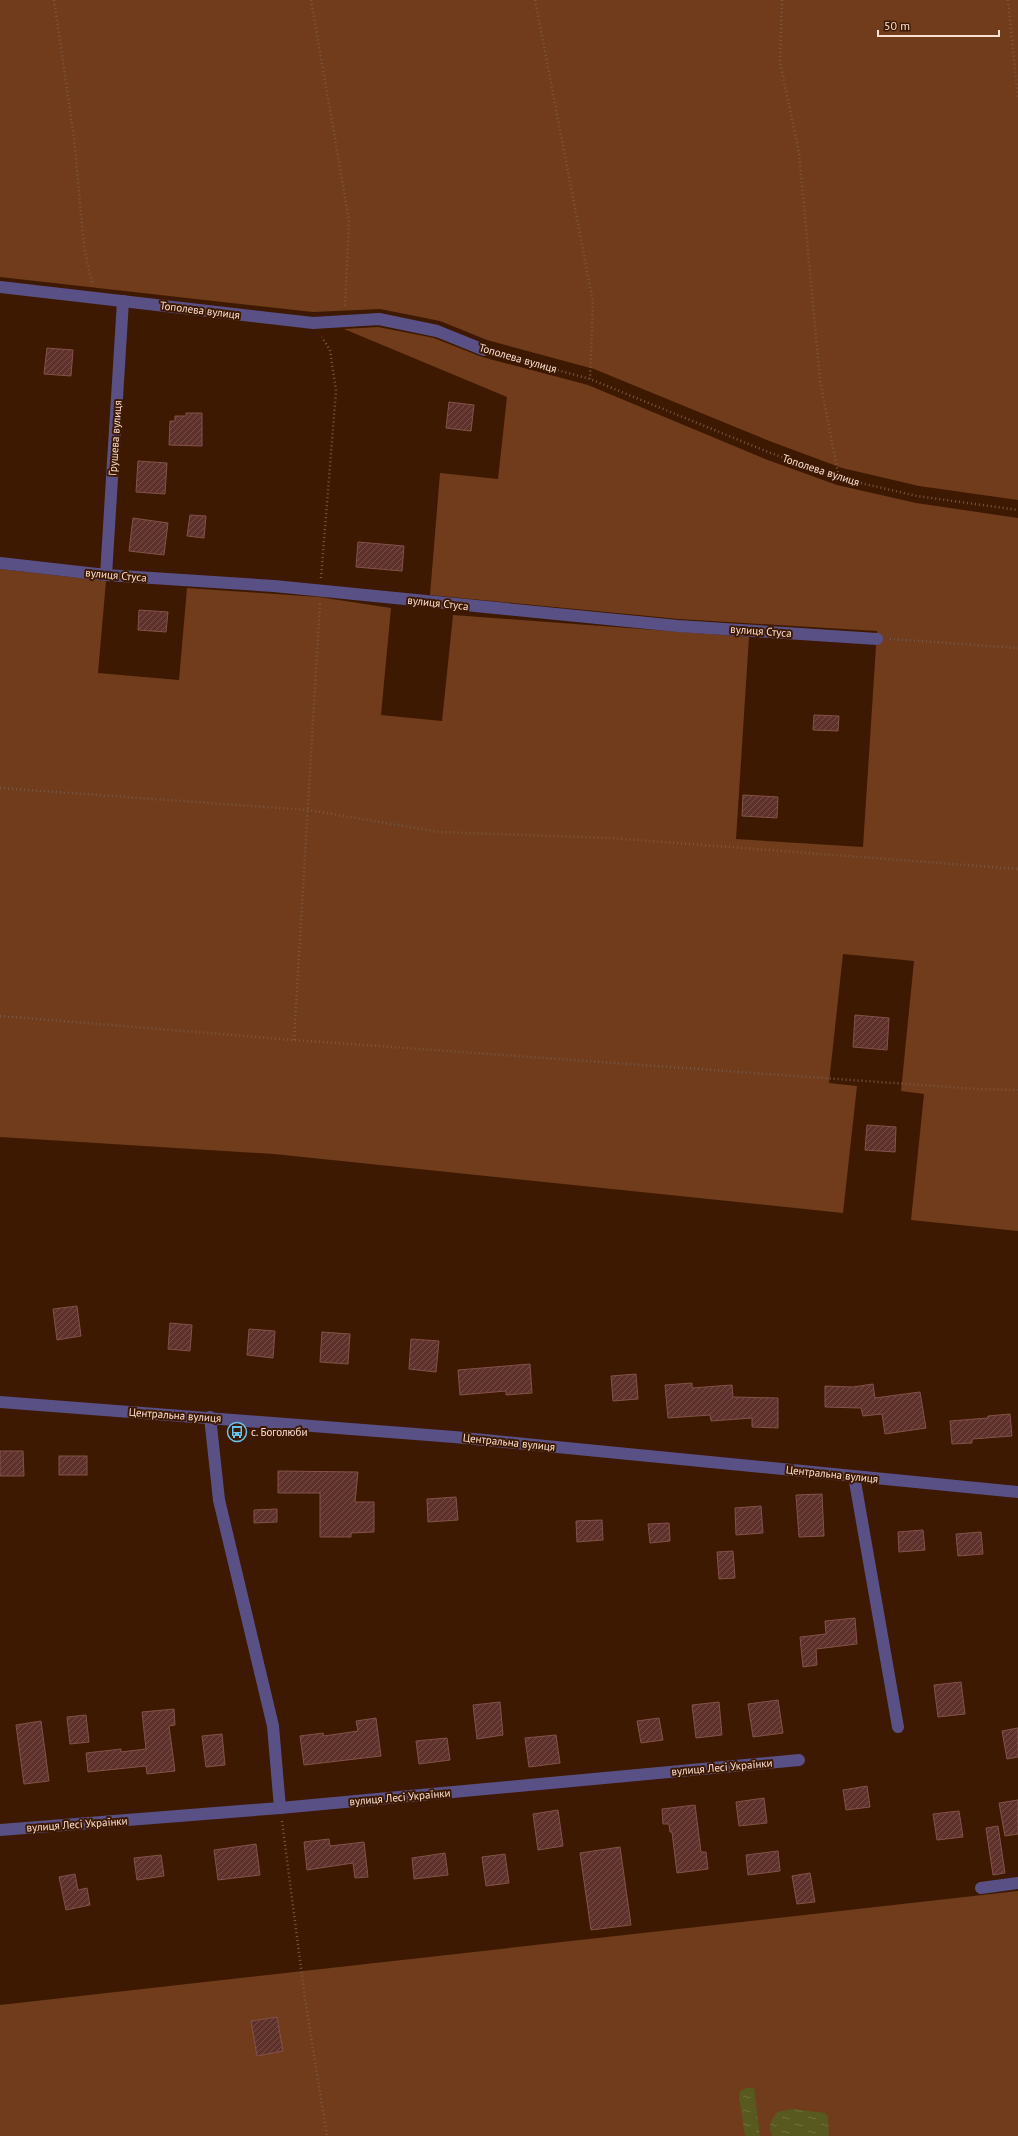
<svg xmlns="http://www.w3.org/2000/svg" width="1018" height="2136" font-family="'PT Sans',sans-serif">
<style>
.green{fill:#703c1c}
.water{fill:url(#water-ripples)}
.building{fill:url(#building-hatch);stroke:#83524a}
.lines{fill:none;stroke-linecap:round;stroke-linejoin:round}
.path{stroke:#7a5844;stroke-width:2.5;stroke-dasharray:1 3;stroke-linecap:butt}
.minor{stroke:#595086;stroke-width:12}
.labels{text-anchor:middle;dominant-baseline:central;stroke-width:4;stroke-linejoin:round;paint-order:stroke}
.street-label{font-size:11px;fill:#fbe1d4;stroke:#3e1901}
.poi-label{font-size:11px;fill:#fbe1d4;stroke:#3e1901;text-anchor:start}
</style>
<defs>
<pattern id="water-ripples" width="26" height="14" patternUnits="userSpaceOnUse"><rect width="26" height="14" fill="#58591e"/><path d="M2 4q2-2 4 0t4 0M15 11q2-2 4 0t4 0" fill="none" stroke="#71713e"/></pattern>
<pattern id="building-hatch" width="6" height="6" patternUnits="userSpaceOnUse"><rect width="6" height="6" fill="#5e312a"/><path d="M-1 1l2-2M0 6l6-6M5 7l2-2" fill="none" stroke="#764f48"/></pattern>
</defs>
<rect width="100%" height="100%" fill="#3e1901"/>
<g class="green">
<path d="M0,0H1018V500L919,486L842,468L772,442L594,369L487,340L440,321L380,309L313,312L0,277Z"/>
<path d="M378,327L434,338L482,357L588,385L765,459L837,485L916,503L1018,518V1231L911,1220L924,1094L901,1091L914,961L843,954L829,1083L857,1086L843,1213L274,1154L0,1137V569L106,581L98,673L179,680L187,588L319,597L391,608L381,715L442,721L453,615L749,637L736,839L863,847L877,631L679,619L430,595L440,473L498,479L507,397L344,329Z"/>
<path d="M1018,1891V2136H0V2005Z"/>
</g>
<g class="water">
<path d="M746,2088H754L760,2136H745L739,2097L740,2091Z"/>
<path d="M793,2109L825,2113L828,2117L829,2136H773C767,2127 771,2120 777,2112Z"/>
</g>
<g class="building">
<path d="M47,348L73,350L71,376L44,374Z"/>
<path d="M449,402L474,405L471,431L446,428Z"/>
<path d="M186,413H202V446L169,445L170,421H175V416H186Z"/>
<path d="M138,461L167,463L165,494L136,492Z"/>
<path d="M190,515L206,516L204,538L187,536Z"/>
<path d="M133,518L168,523L164,555L129,551Z"/>
<path d="M358,542L404,546L402,571L356,567Z"/>
<path d="M139,610L168,612L166,632L138,630Z"/>
<path d="M814,715L839,716L838,731L813,730Z"/>
<path d="M743,795L778,797L777,818L742,816Z"/>
<path d="M855,1015L889,1018L887,1050L853,1047Z"/>
<path d="M867,1125L896,1127L895,1152L865,1150Z"/>
<path d="M77,1306L81,1336L57,1340L53,1309Z"/>
<path d="M170,1323L192,1325L190,1351L168,1349Z"/>
<path d="M249,1329L275,1331L273,1358L247,1355Z"/>
<path d="M322,1332L350,1334L348,1364L320,1362Z"/>
<path d="M411,1339L439,1341L436,1372L409,1369Z"/>
<path d="M530,1364L532,1393L506,1395V1391L460,1395L458,1370Z"/>
<path d="M636,1374L638,1399L613,1401L611,1376Z"/>
<path d="M692,1383V1388L732,1385L733,1397L778,1398V1428L752,1427V1418L711,1421L710,1415L668,1418L665,1385Z"/>
<path d="M873,1384L875,1398L920,1392L926,1428L885,1434L882,1414L863,1416L861,1408L825,1407V1386L853,1387Z"/>
<path d="M1010,1414L1012,1436L972,1439V1443L952,1444L950,1421L988,1418V1416Z"/>
<path d="M0,1451H23L24,1476H0Z"/>
<rect x="59" y="1456" width="28" height="19"/>
<path d="M278,1471L358,1472L355,1502H374V1532L351,1533V1537H320V1493H278Z"/>
<path d="M822,1494L824,1536L799,1537L796,1495Z"/>
<path d="M456,1497L458,1520L428,1522L427,1499Z"/>
<path d="M761,1506L763,1533L736,1535L735,1508Z"/>
<path d="M277,1509V1522L254,1523V1510Z"/>
<path d="M602,1520L603,1540L577,1542L576,1521Z"/>
<path d="M669,1523L670,1541L650,1543L648,1524Z"/>
<path d="M923,1530L925,1550L899,1552L898,1532Z"/>
<path d="M981,1532L983,1554L958,1556L956,1534Z"/>
<path d="M733,1551L735,1578L719,1579L717,1552Z"/>
<path d="M855,1618L857,1644L816,1649L817,1665L803,1667L800,1637L826,1634L825,1621Z"/>
<path d="M961,1682L965,1714L938,1717L934,1685Z"/>
<path d="M778,1700L783,1733L753,1737L748,1704Z"/>
<path d="M500,1702L503,1735L477,1739L473,1705Z"/>
<path d="M719,1702L722,1735L696,1738L692,1705Z"/>
<path d="M174,1709L175,1725L169,1726L175,1771L147,1774L146,1766L88,1772L86,1753L121,1749V1752L146,1749L142,1712Z"/>
<path d="M86,1715L89,1742L70,1744L67,1717Z"/>
<path d="M376,1718L381,1756L304,1765L300,1736L323,1733L324,1736L358,1731L356,1721Z"/>
<path d="M659,1718L663,1740L641,1743L637,1721Z"/>
<path d="M41,1721L49,1781L24,1784L16,1725Z"/>
<path d="M1018,1728V1757L1007,1759L1002,1731Z"/>
<path d="M222,1734L225,1765L206,1767L202,1736Z"/>
<path d="M556,1735L560,1763L529,1767L525,1738Z"/>
<path d="M447,1738L450,1760L419,1764L416,1741Z"/>
<path d="M867,1786L870,1807L846,1810L843,1790Z"/>
<path d="M764,1798L767,1823L739,1826L736,1802Z"/>
<path d="M1018,1800V1834L1005,1836L999,1803Z"/>
<path d="M695,1805L701,1852H706L708,1869L677,1873L672,1832H670L669,1824H663L662,1809Z"/>
<path d="M558,1810L563,1846L538,1850L533,1814Z"/>
<path d="M959,1811L963,1837L937,1840L933,1814Z"/>
<path d="M998,1826L1005,1873L993,1875L986,1828Z"/>
<path d="M329,1839L330,1846L364,1842L368,1877L355,1878L353,1863L307,1870L304,1842Z"/>
<path d="M256,1844L260,1875L218,1880L214,1850Z"/>
<path d="M620,1847L631,1925L591,1930L580,1853Z"/>
<path d="M778,1851L780,1871L748,1875L746,1855Z"/>
<path d="M445,1853L448,1875L414,1879L412,1858Z"/>
<path d="M505,1854L509,1883L486,1886L482,1857Z"/>
<path d="M161,1855L164,1876L137,1880L134,1858Z"/>
<path d="M810,1873L815,1902L797,1904L792,1876Z"/>
<path d="M75,1874L78,1890L87,1888L90,1905L66,1910L59,1877Z"/>
<path d="M277,2017L283,2051L257,2056L251,2021Z"/>
</g>
<g class="lines">
<g class="path">
<path d="M54,0L74,138L84,247L92,283"/>
<path d="M311,0L349,220L345,308"/>
<path d="M535,0L593,302L590,379"/>
<path d="M782,0L780,62L799,153L820,380L839,478"/>
<path d="M1008,0L1018,98"/>
<path d="M496,353L590,379L768,452L839,478L917,496L1018,510"/>
<path d="M321,578L336,391L330,350L322,337"/>
<path d="M890,639L1018,648"/>
<path d="M0,788L308,810L439,832L611,838L1018,869"/>
<path d="M0,1016L294,1040L977,1089L1018,1090"/>
<path d="M294,1040L320,603"/>
<path d="M282,1821L305,1999L327,2136"/>
</g>
<g class="minor">
<path d="M0,287L313,323L379,319L437,331L484,350"/>
<path d="M0,563L106,575L274,586L678,626L877,639"/>
<path d="M106,575L123,301"/>
<path d="M0,1402L454,1437L1018,1492"/>
<path d="M210,1417L219,1500L273,1726L280,1808"/>
<path d="M854,1476L898,1727"/>
<path d="M0,1830L280,1808L799,1760"/>
<path d="M981,1888L1018,1883"/>
</g>
</g>
<defs>
<symbol id="bus-ring" viewBox="-11 -11 22 22"><circle r="9.5" fill="#3e1901" stroke="#66c4ef" stroke-width="1.5"/><path d="M-5-6H5V4H4V6H2V4H-2V6H-4V4H-5ZM-3.5-4V0h7V-4ZM-3.5 1.2v1.5H-2V1.2ZM2 1.2v1.5H3.5V1.2Z" fill="#66c4ef"/></symbol>
</defs>
<g fill-rule="evenodd">
<use href="#bus-ring" x="226" y="1421" width="22" height="22"/>
</g>
<g class="labels">
<g class="street-label">
<text transform="translate(200 310) rotate(7)">Тополева вулиця</text>
<text transform="translate(518 358) rotate(16)">Тополева вулиця</text>
<text transform="translate(115 438) rotate(-86)">Грушева вулиця</text>
<text transform="translate(821 470) rotate(18)">Тополева вулиця</text>
<text transform="translate(116 575) rotate(5)">вулиця Стуса</text>
<text transform="translate(438 603) rotate(6)">вулиця Стуса</text>
<text transform="translate(761 631) rotate(4)">вулиця Стуса</text>
<text transform="translate(175 1415) rotate(4)">Центральна вулиця</text>
<text transform="translate(509 1442) rotate(6)">Центральна вулиця</text>
<text transform="translate(832 1474) rotate(6)">Центральна вулиця</text>
<text transform="translate(722 1767) rotate(-5)">вулиця Лесі Українки</text>
<text transform="translate(400 1797) rotate(-5)">вулиця Лесі Українки</text>
<text transform="translate(77 1824) rotate(-4)">вулиця Лесі Українки</text>
</g>
<g class="poi-label">
<text x="251" y="1432">с. Боголюби</text>
</g>
</g>
<path d="M878 30v6h121v-6" fill="none" stroke="#fbe1d4" stroke-width="2"/>
<text x="884" y="30" font-size="12" fill="#fbe1d4" stroke="#3e1901" stroke-width="3" paint-order="stroke">50 m</text>
</svg>
